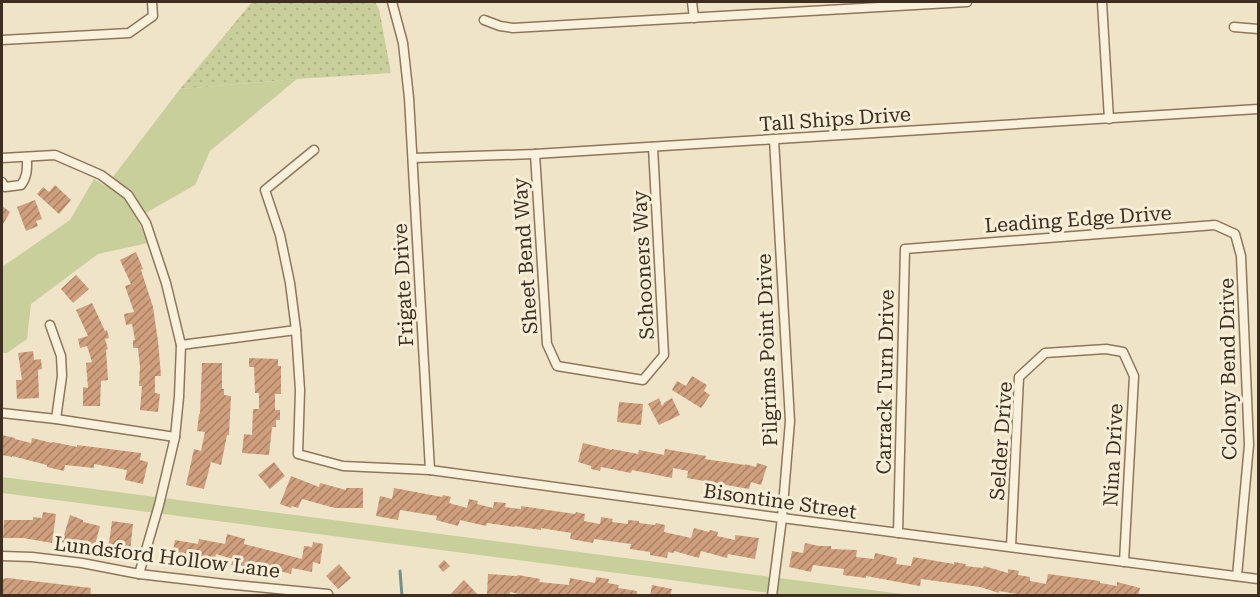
<svg xmlns="http://www.w3.org/2000/svg" width="1260" height="597" font-family="'Roboto Serif',serif">
<style>
.grass{fill:#c9cf9b}
.park{fill:url(#park-dots)}
.lines{fill:none;stroke-linecap:round;stroke-linejoin:round}
.stream{stroke:#6f938a;stroke-width:3}
.building{fill:url(#building-hatch)}
.minor-casing{stroke:#8d765c;stroke-width:11}
.minor{stroke:#faf1dc;stroke-width:8}
.labels{text-anchor:middle;dominant-baseline:central;stroke-width:6;stroke-linejoin:round;paint-order:stroke}
.street-label{font-size:20px;fill:#3d2e20;stroke:#f7eed8}
</style>
<defs>
<pattern id="park-dots" width="8" height="8" patternUnits="userSpaceOnUse" patternTransform="scale(1.5)"><rect width="8" height="8" fill="#c9cf9b"/><path d="M2 2h.1M6 6h.1" fill="none" stroke="#aeb285" stroke-width="1.8" stroke-linecap="round"/></pattern>
<pattern id="building-hatch" width="6" height="6" patternUnits="userSpaceOnUse" patternTransform="scale(1.5)"><rect width="6" height="6" fill="#cf9f7d"/><path d="M-1 1l2-2M0 6l6-6M5 7l2-2" fill="none" stroke="#a98266"/></pattern>
</defs>
<rect width="100%" height="100%" fill="#f0e4c8"/>
<g class="grass">
<path d="M297,79L210,151L195,185L137,218L148,243L98,254L31,304L27,339L7,353H2V267L70,220L94,179L106,186L180,89Z"/>
<path d="M2,477L910,595H786L2,493Z"/>
</g>
<path class="park" d="M252,2H375L379,9L391,73L297,79L180,89Z"/>
<g class="lines">
<path class="stream" d="M400,571L402,596"/>
</g>
<g class="building">
<path d="M55,185L71,200L59,214L37,194L43,187L49,192Z"/>
<path d="M35,200L42,219L36,221L38,226L26,231L17,207Z"/>
<path d="M2,206L10,212L2,226Z"/>
<path d="M136,252L143,269L141,270L153,307L158,341L161,376H155V393L160,394L158,412L140,410L142,386H139L140,367L138,348H133V340H135L132,324L126,325L124,314L134,312L125,286L131,284L120,260Z"/>
<path d="M76,275L89,289L73,303L61,289Z"/>
<path d="M92,303L105,331L107,330L109,338L105,339L108,349L106,350L108,380L101,381L100,406H83V387L88,388L86,363L92,362L87,346L80,348L78,339L88,336L76,310Z"/>
<path d="M33,351L34,360L41,359L42,369L38,370L39,398L17,399L16,380H22L18,353Z"/>
<path d="M249,358L278,359V366H281V394H275V410H280V420H276V427H272L269,455L242,453L244,434L252,435L253,409H259V393H255L254,367H249Z"/>
<path d="M202,363H222V389H224V395L231,396L229,435H227L221,465L211,462L204,489L186,485L194,449L201,451L205,432L197,431L199,414H200Z"/>
<path d="M692,376L707,385L704,391L710,395L701,408L672,390L677,381L686,386Z"/>
<path d="M659,398L662,406L665,402L672,398L680,415L659,425L648,404Z"/>
<path d="M619,402L643,404L641,425L617,422Z"/>
<path d="M2,435L15,438V439L31,443L32,438L52,443L53,442L77,447V445L141,453L140,460L148,462L143,484L125,480L127,470L94,464V468L65,465L64,471L47,467V465L12,456V457L2,455Z"/>
<path d="M583,443L612,450V449L638,454L639,450L664,455L665,449L706,456L705,459L745,465V464L756,467L757,463L767,466L761,485L751,482L749,489L687,478L688,471L673,468L672,478L632,470L631,473L601,467L600,471L591,469V466L578,462Z"/>
<path d="M274,462L285,476L270,489L258,475Z"/>
<path d="M291,476L319,487L320,483L346,490V488H363V508H335L302,499L298,508L292,506L291,508L280,504Z"/>
<path d="M394,488L442,497L443,495L451,497L449,503L467,508L469,499L478,501L477,504L493,508L494,502L506,503L505,507L521,509V506L575,514L576,512L585,514L584,521L600,524L601,517L613,519L612,522L628,524V520L639,521V523L655,525L656,523L665,525L664,532L691,538L694,528L709,532L710,530L718,532L717,536L735,540V535L759,538L755,559L728,554L727,558L701,551L699,558L674,551V553L668,552L667,558L650,555V552L630,549L631,544L594,539L593,543L570,539L571,533L541,528V530L515,526V527L487,523L486,526L460,520L458,526L436,520L437,516L400,510L398,520L376,516L380,496L392,499Z"/>
<path d="M43,512L56,514L52,543L23,538H3L4,520H33V517L42,518Z"/>
<path d="M70,515L83,520V522L100,526L94,549L76,545L75,546L62,542Z"/>
<path d="M112,521L133,524L130,552L108,550Z"/>
<path d="M227,534L245,539L244,544L302,559L304,546L312,547L313,542L323,544L320,564L313,562L312,572L292,568L291,574L266,567L265,571L239,565V566L231,565L233,559L216,554L214,563L172,558L175,540L198,544L199,539L225,544Z"/>
<path d="M805,543L819,546H831V549L857,550L856,557L874,559L875,553L897,558L896,564L911,566L913,557L954,564V562L966,564L965,566L983,568L984,566L1008,573V569L1019,571L1018,575L1030,577V581L1046,584L1048,574L1100,581V583L1117,586V582L1140,588L1138,596H1029L999,591V593L980,587L921,579L920,586L866,576V578L843,575L844,569L813,565L811,572L789,567L792,551L803,553Z"/>
<path d="M444,560L450,566L443,572L438,566Z"/>
<path d="M339,564L351,578L338,589L326,576Z"/>
<path d="M488,574L517,576L518,575L540,579L539,582L569,585L570,578L595,583L596,577L609,579L608,583L619,585L618,588L637,591V596H528L510,592V595L487,594Z"/>
<path d="M8,578L91,588L90,596H2V579Z"/>
<path d="M464,580L479,596H449Z"/>
<path d="M652,585L672,589L670,596H650Z"/>
</g>
<g class="lines">
<defs>
<g id="minor">
<path d="M392,2L403,43L409,98L430,470"/>
<path d="M692,2L694,18"/>
<path d="M1102,2L1109,119"/>
<path d="M484,20L500,26L513,28L967,2"/>
<path d="M1234,27L1258,29"/>
<path d="M2,40L129,33L153,16L152,2"/>
<path d="M314,150L265,190L280,235L290,283L296,330L300,390L298,454L343,466L430,470L782,518L1258,579"/>
<path d="M535,154L547,344L557,366L643,380L664,355L653,147"/>
<path d="M2,158L55,155L101,175L128,195L146,223L166,283L181,345L179,397L175,437L159,505L139,574"/>
<path d="M413,158L535,154L1258,109"/>
<path d="M2,182L5,187L21,185C28,176 27,167 27,157"/>
<path d="M50,325L61,356L62,376L56,419"/>
<path d="M181,345L296,330"/>
<path d="M2,413L56,419L175,437"/>
<path d="M898,533L905,249L1215,225L1235,234L1241,256L1249,445L1237,576"/>
<path d="M1011,547L1019,377L1045,353L1106,349L1123,352L1134,376L1124,562"/>
<path d="M2,556L32,557L82,563L139,574L225,584L328,594L327,596"/>
<path d="M772,596L782,518L790,421L774,139"/>
</g>
</defs>
<use href="#minor" class="minor-casing"/>
<use href="#minor" class="minor"/>
</g>
<g class="labels">
<g class="street-label">
<text transform="translate(835 119) rotate(-4)">Tall Ships Drive</text>
<text transform="translate(1078 219) rotate(-4)">Leading Edge Drive</text>
<text transform="translate(525 256) rotate(-94)">Sheet Bend Way</text>
<text transform="translate(643 265) rotate(-93)">Schooners Way</text>
<text transform="translate(403 285) rotate(-93)">Frigate Drive</text>
<text transform="translate(767 350) rotate(-92)">Pilgrims Point Drive</text>
<text transform="translate(1228 369) rotate(-91)">Colony Bend Drive</text>
<text transform="translate(885 382) rotate(-89)">Carrack Turn Drive</text>
<text transform="translate(1001 441) rotate(-86)">Selder Drive</text>
<text transform="translate(1113 455) rotate(-87)">Nina Drive</text>
<text transform="translate(780 501) rotate(8)">Bisontine Street</text>
<text transform="translate(167 557) rotate(7)">Lundsford Hollow Lane</text>
</g>
</g>
<rect width="1260" height="597" fill="none" stroke="#3d2e20" stroke-width="6"/>
</svg>
